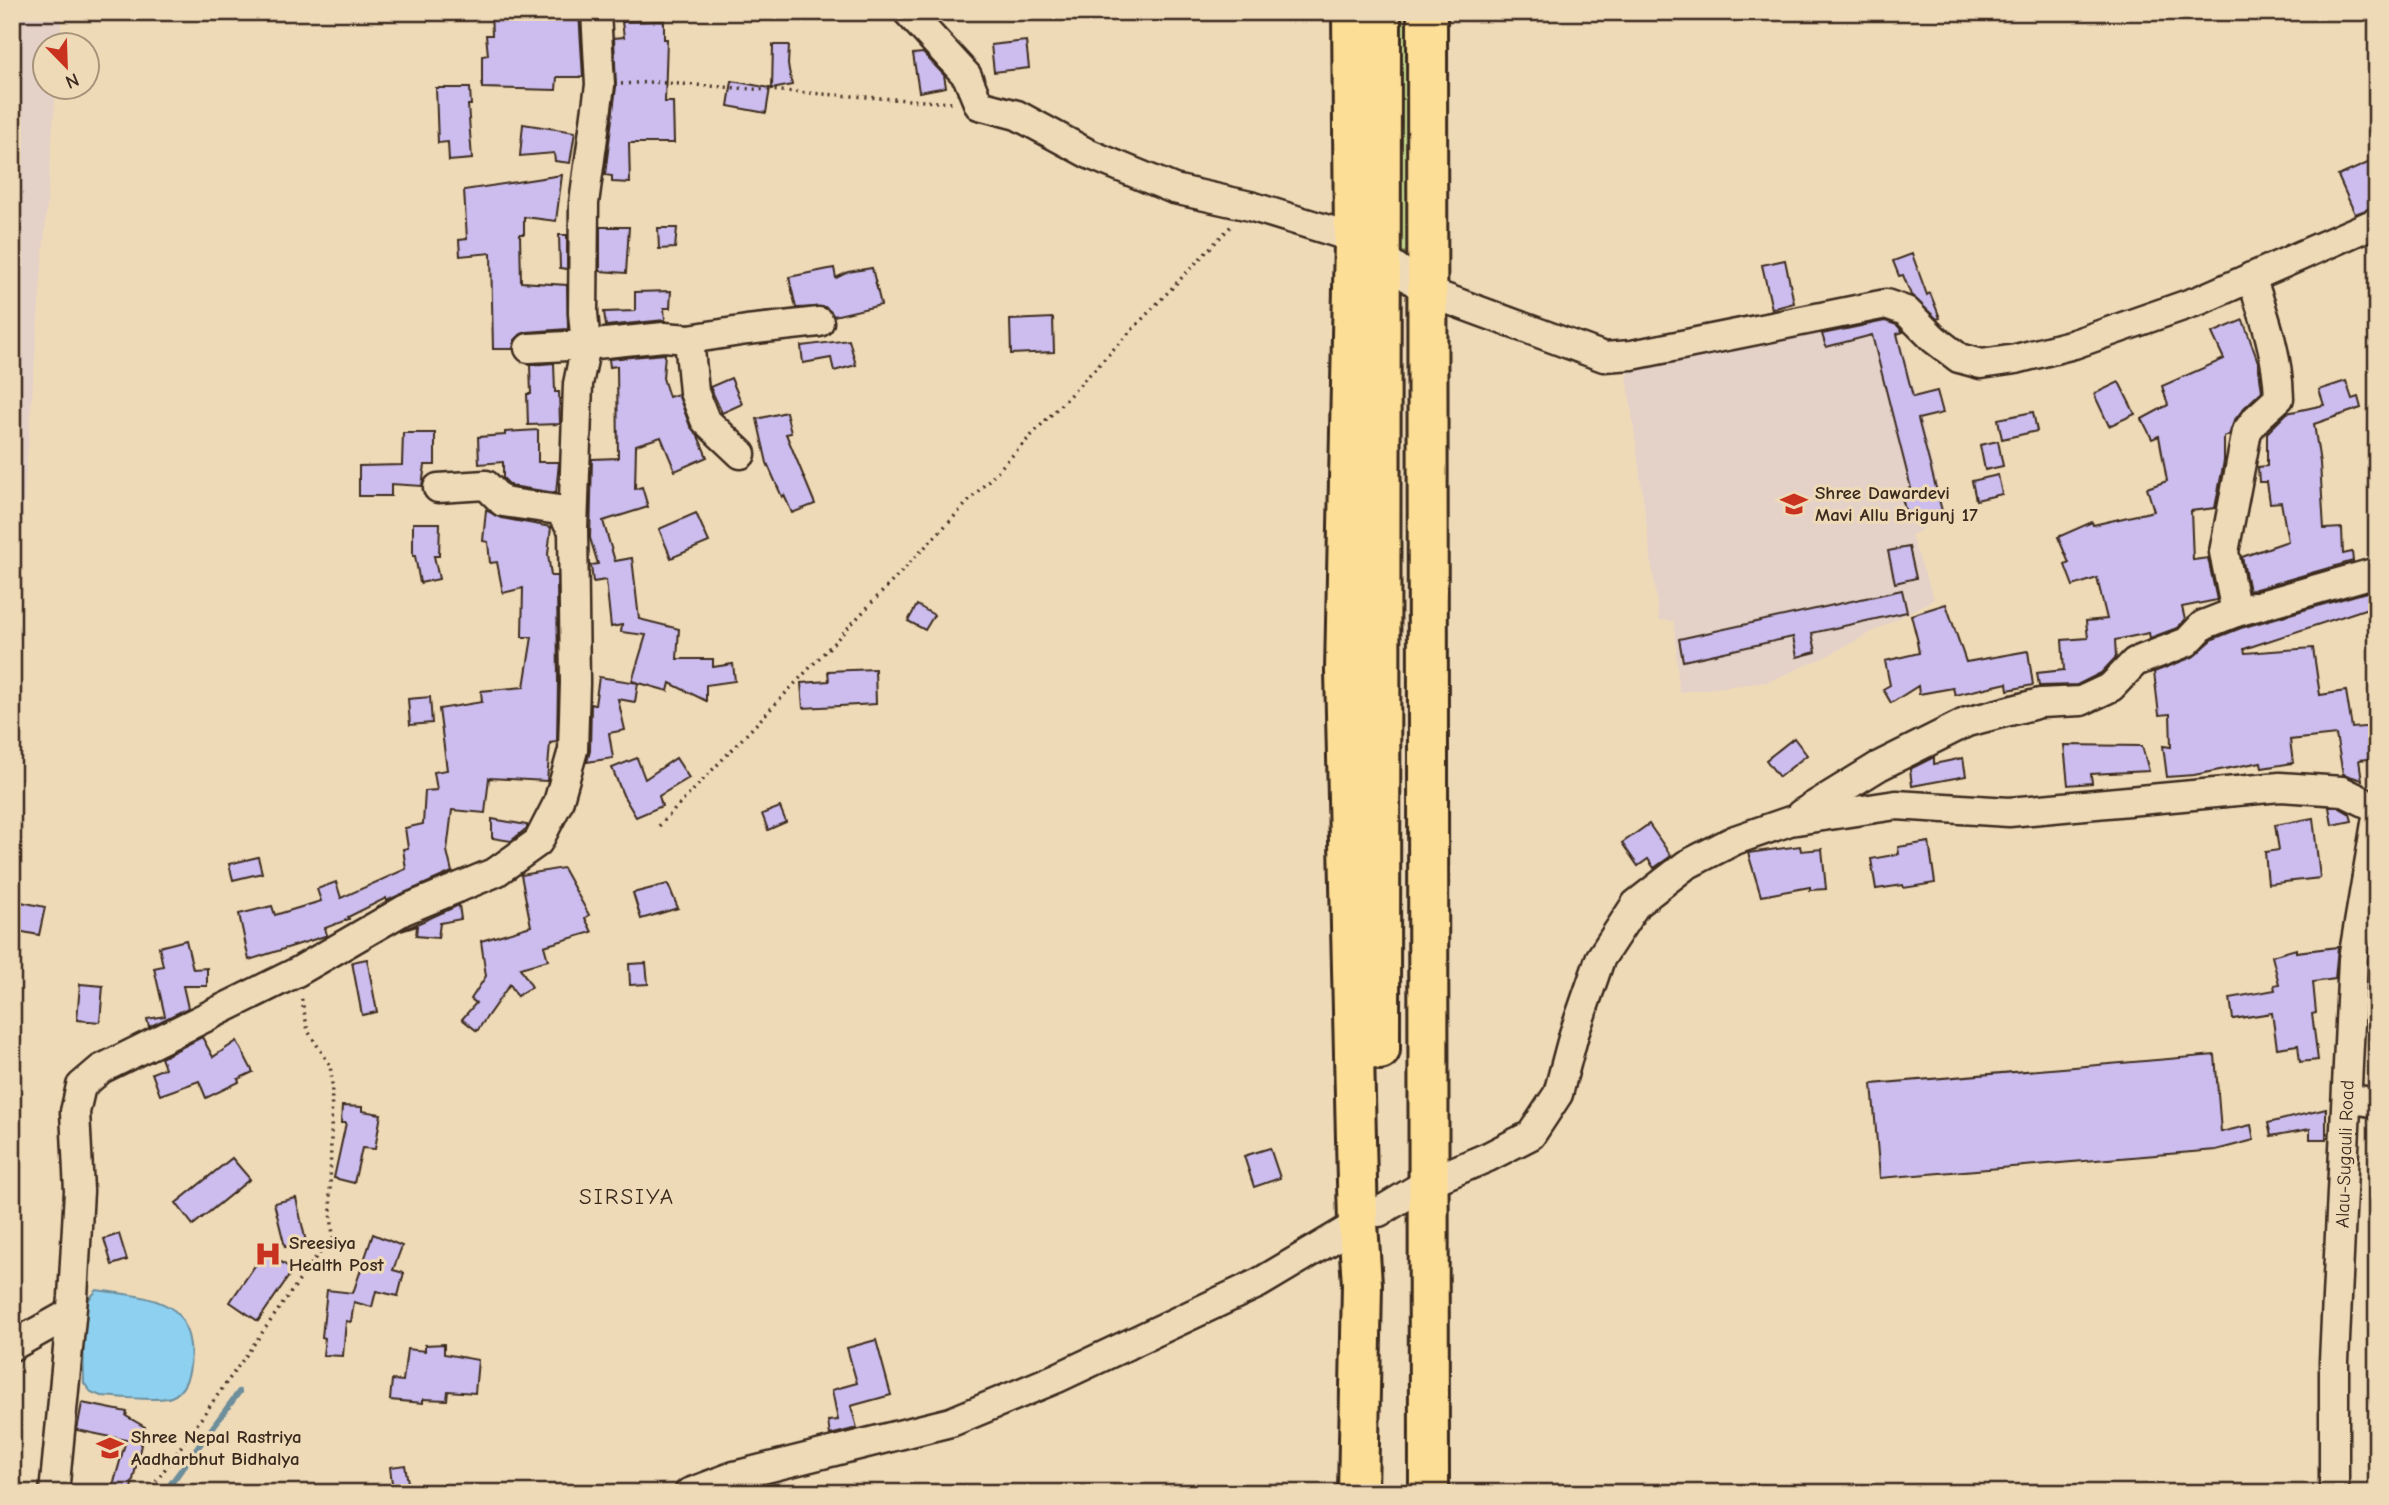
<svg xmlns="http://www.w3.org/2000/svg" width="2389" height="1505" font-family="'Comic Neue',sans-serif">
<style>
.built{fill:#e4d1c8}
.green{fill:#c2d78d;stroke:#7e8056;stroke-width:2}
.water{fill:#8ed0ef;stroke:#6d8e9b;stroke-width:2}
.lines{fill:none;stroke-linecap:round;stroke-linejoin:round}
.stream{stroke:#6d8e9b;stroke-width:6}
.building{fill:#ccbdee;stroke:#3b2a1e;stroke-width:2}
.minor-casing{stroke:#3b2a1e;stroke-width:33}
.highway-casing{stroke:#3b2a1e;stroke-width:44}
.path{stroke:#3b2a1e;stroke-width:3.5;stroke-dasharray:2 5;stroke-linecap:butt}
.minor{stroke:#efdab8;stroke-width:28}
.highway{stroke:#fdde96;stroke-width:38}
.labels{text-anchor:middle;dominant-baseline:central;stroke-width:6;stroke-linejoin:round;paint-order:stroke}
.poi-label{font-size:19px;font-weight:bold;fill:#3b2a1e;stroke:#efdab8;text-anchor:start}
.street-label{font-size:19px;fill:#3b2a1e;stroke:#efdab8}
.quarter-label{font-size:23px;letter-spacing:2px;fill:#3b2a1e;stroke:#efdab8}
</style>
<rect width="100%" height="100%" fill="#efdab8"/>
<filter id="ink" filterUnits="userSpaceOnUse"><feTurbulence type="fractalNoise" baseFrequency=".0143" numOctaves="2"/><feDisplacementMap in="SourceGraphic" scale="14" xChannelSelector="R" yChannelSelector="G"/><feConvolveMatrix kernelMatrix="1 2 1 2 8 2 1 2 1" color-interpolation-filters="sRGB"/></filter>
<g filter="url(#ink)">
<g class="built">
<path d="M12,12H62L60,45L46,46V88H56L12,649Z"/>
<path d="M1894,312L1945,515L1911,536L1934,599L1823,658L1767,682L1679,692L1674,621L1659,620L1626,367Z"/>
</g>
<path class="green" d="M1394,12H1414L1408,253L1401,252L1395,247Z"/>
<path class="water" d="M97,1290C121,1294 155,1295 175,1311C195,1328 198,1387 171,1397C159,1402 116,1397 101,1396L91,1392L84,1383L83,1331L89,1299Z"/>
<g class="lines">
<path class="stream" d="M164,1493L239,1392"/>
</g>
<g class="building">
<path d="M491,12L542,13V14L579,12L583,77H557L556,90L482,88V56L488,55L486,35H492Z"/>
<path d="M664,21V39H667L665,102H673L674,143H629L630,183L612,182V176L605,175L616,87L614,38L624,37L622,22Z"/>
<path d="M1026,41L1029,68L994,72L991,45Z"/>
<path d="M773,45H789L788,65L792,85L772,89Z"/>
<path d="M923,53L944,75L946,87L919,92L913,54Z"/>
<path d="M732,81L770,88L766,113L728,106Z"/>
<path d="M436,88H470L471,105H468L472,159L449,161L448,142L438,143Z"/>
<path d="M523,124L575,132L570,163L555,161L554,153L520,156Z"/>
<path d="M2377,159V206L2355,214L2338,176Z"/>
<path d="M562,175L556,221L524,217V234H520L521,282L567,285L568,329L527,332L521,334L515,340L513,349H493L491,253L460,256L459,240L467,239L464,190Z"/>
<path d="M600,227H629L626,273L600,271Z"/>
<path d="M658,228H677L675,248L659,249Z"/>
<path d="M559,235H567V269L560,268Z"/>
<path d="M1912,254L1927,295L1930,293L1940,318L1937,319L1911,295L1903,275L1899,276L1893,261Z"/>
<path d="M1785,260L1794,303L1772,309L1762,265Z"/>
<path d="M834,268L836,278L848,272L872,268L881,305L834,316L825,307L796,308L789,277Z"/>
<path d="M671,291L670,308H664L665,320L606,326L604,312L635,311V292Z"/>
<path d="M1053,318L1054,352L1011,354L1010,320Z"/>
<path d="M2243,320L2258,362L2262,391L2244,408L2234,421L2229,435L2224,437V461L2215,508L2191,511L2193,560L2208,558L2217,600L2182,607L2185,620L2177,628L2150,638L2149,633L2115,640L2116,657L2101,673L2077,685L2039,686L2037,673L2064,670L2062,640L2088,638L2086,621L2107,619L2097,578L2073,586L2065,565L2069,563L2058,537L2092,522L2093,525L2154,511L2147,488L2167,481L2159,436L2152,439L2142,419L2168,405L2162,386L2224,359L2212,333Z"/>
<path d="M1885,321L1897,325L1903,332L1897,334L1913,397L1937,391L1943,413L1918,419L1942,511L1908,520L1900,491L1911,488L1872,335L1826,347L1822,334Z"/>
<path d="M849,340L856,365L834,371L831,358L803,363L801,346Z"/>
<path d="M665,354L663,378L669,397L678,394L690,426L698,436L707,457L675,471L661,437L636,445L635,489L642,487L648,507L603,521L615,561L632,558L639,619L679,629L677,659H713V667L733,664L735,681L706,685V701L670,683L668,691L632,681L646,635L621,632L622,625L611,627L606,580L593,582L591,565L598,564L590,538L592,459L618,458L617,366L610,367L609,359Z"/>
<path d="M554,363L555,392H559L560,424L528,425L527,394H531L530,365Z"/>
<path d="M731,378L742,404L722,413L710,387Z"/>
<path d="M2346,381L2352,399L2358,397L2361,408L2314,424L2320,463L2324,529L2342,528L2343,554L2352,552L2353,561L2249,591L2242,557L2288,541L2281,502L2270,503L2267,482H2259L2258,467L2267,466V433L2287,413L2324,405L2319,390Z"/>
<path d="M2119,382L2135,414L2109,426L2094,394Z"/>
<path d="M786,412L791,433L786,434L815,504L792,513L784,495L782,497L767,463L757,419Z"/>
<path d="M2033,412L2037,431L2002,439L1998,419Z"/>
<path d="M538,430V462H559L556,493L511,486L503,478V462L479,464L478,437L505,435V432Z"/>
<path d="M403,433H435V465H425L422,486L391,484V496H359V466L402,465Z"/>
<path d="M1998,441L2003,466L1985,470L1980,445Z"/>
<path d="M1998,475L2002,494L1976,500L1972,481Z"/>
<path d="M486,510L501,518L551,527L548,554L551,576H557L558,683L557,742L550,743L547,781L489,778L485,813L452,810L447,851L452,872L386,901V898L348,917L349,919L325,928L327,935L325,936L249,960L239,914L272,906L275,915L321,901L317,889L336,882L341,898L406,869L403,849L408,848L405,828L423,824L425,791L437,790L434,772L447,770L439,709L482,702L481,691L524,687L532,637H522L523,588L503,593L497,562L490,563L488,542L483,541Z"/>
<path d="M696,513L709,542L671,558L659,529Z"/>
<path d="M413,523H440L439,556H434L439,579L420,583L415,556H413Z"/>
<path d="M1909,547L1916,578L1895,583L1888,551Z"/>
<path d="M2377,589V605L2244,649L2245,653L2313,648L2320,695L2346,691L2352,728L2377,726V758L2359,760L2362,780L2343,774L2336,735L2290,740L2293,763L2262,768L2261,762L2194,775L2167,777L2163,746L2171,747L2170,714L2159,715L2154,672L2193,657L2213,639L2241,628Z"/>
<path d="M1902,590L1907,612L1812,633L1816,652L1797,657L1793,637L1683,661L1679,639Z"/>
<path d="M1946,604L1966,662L2028,651L2033,685L2008,690L2007,683L1955,695L1953,688L1919,694L1918,686L1891,703L1883,689L1890,685L1885,661L1919,653L1917,642H1918L1911,615Z"/>
<path d="M917,605L934,615L925,630L908,621Z"/>
<path d="M875,669L876,704L803,708L801,683L829,681L828,671Z"/>
<path d="M599,677L638,683L635,702L618,699L625,730L609,733L613,758L587,762L590,751L591,704L595,705Z"/>
<path d="M430,697L432,723L410,725L408,699Z"/>
<path d="M1794,738L1807,755L1779,777L1766,760Z"/>
<path d="M2064,745L2142,746L2149,771L2091,774L2092,783L2068,785Z"/>
<path d="M1934,757V764L1963,758L1966,776L1912,786L1910,769Z"/>
<path d="M637,758L645,779L676,758L689,778L659,796L662,806L636,817L623,795L612,768Z"/>
<path d="M780,807L786,822L768,830L762,814Z"/>
<path d="M2329,807H2338L2350,814L2352,821L2332,825Z"/>
<path d="M2313,818L2320,878L2268,884L2265,852L2279,850L2275,825Z"/>
<path d="M492,819L527,825V828L511,841L492,838Z"/>
<path d="M1649,824L1671,856L1654,868L1648,859L1638,866L1622,843Z"/>
<path d="M1929,842L1935,883L1904,888L1903,885L1876,889L1871,859L1899,854L1898,847Z"/>
<path d="M1800,846L1801,851L1822,849L1826,889L1810,890V887L1761,896L1748,853Z"/>
<path d="M258,857L262,873L233,880L229,864Z"/>
<path d="M563,868L589,915L585,918L592,932L544,946L548,960L520,968L532,987L517,996L510,984L477,1031L462,1019L476,1003L471,999L486,976L481,941L531,926L521,875Z"/>
<path d="M668,884L678,908L641,919L633,893Z"/>
<path d="M12,900L45,907L39,935L12,930Z"/>
<path d="M459,905L461,919L440,923L438,938L416,936L417,926L401,931Z"/>
<path d="M186,940L193,969L207,968V986H183L188,1008L149,1027L147,1019L165,1016L154,968L163,966L159,947Z"/>
<path d="M2338,947L2335,979L2313,982L2316,1013L2312,1014L2318,1060L2300,1062L2298,1045L2277,1048L2272,1013L2233,1019L2230,998L2275,990L2274,985L2279,984L2272,956L2296,949V952Z"/>
<path d="M367,959L377,1012L362,1015L352,962Z"/>
<path d="M646,963L648,984L630,985L629,964Z"/>
<path d="M80,984L103,986L100,1022L77,1020Z"/>
<path d="M202,1037L213,1057L237,1041L253,1072L238,1079L239,1082L206,1098L199,1081L160,1095L152,1073L165,1068L161,1058Z"/>
<path d="M2215,1055L2221,1132L2251,1125L2254,1140L2216,1150L1880,1178L1872,1084Z"/>
<path d="M342,1106L362,1107V1111L381,1114L375,1149L362,1148L354,1183L334,1178L346,1123H341Z"/>
<path d="M2326,1109V1139H2310V1129L2271,1136L2268,1123Z"/>
<path d="M1270,1148L1280,1178L1254,1187L1244,1156Z"/>
<path d="M232,1158L250,1179L193,1225L176,1203Z"/>
<path d="M296,1198L306,1242L285,1247L274,1203Z"/>
<path d="M119,1234L127,1260L112,1265L104,1239Z"/>
<path d="M373,1234L402,1246L393,1270L404,1273L398,1296L376,1291L372,1307L354,1302L351,1322L346,1321L343,1356L323,1355L325,1338L322,1337L327,1290L353,1293Z"/>
<path d="M265,1251L293,1270L258,1321L230,1302Z"/>
<path d="M876,1340L891,1395L851,1406L857,1428L830,1435L828,1421L838,1420L832,1390L857,1383L847,1348Z"/>
<path d="M444,1344V1354L478,1360L475,1393L448,1391L447,1400L423,1399V1403L390,1400L392,1380L403,1381L407,1349L425,1351V1345Z"/>
<path d="M82,1403L127,1412L126,1416L145,1427L130,1493H111L126,1440L77,1430Z"/>
<path d="M405,1465L409,1488L393,1491L390,1467Z"/>
</g>
<g class="lines">
<defs>
<g id="minor">
<path d="M908,12L967,76L979,105L1017,115L1089,154L1174,189L1250,206L1348,236L1382,257L1428,292L1604,357L1632,355L1886,304L1906,311L1934,339L1959,358L1981,364L2016,359L2074,344L2200,300L2377,222"/>
<path d="M689,339L694,392L705,420L741,454"/>
<path d="M529,348L586,345L664,337L689,339L747,330L819,322"/>
<path d="M438,488L486,485L503,502L559,510L573,529"/>
<path d="M2236,612L2224,552L2247,431L2257,418L2279,398C2278,356 2265,317 2251,277"/>
<path d="M1801,814L1879,766L1967,722L2040,703L2081,701L2111,687L2135,662L2187,642L2203,625L2236,612L2377,572"/>
<path d="M2347,1098L2377,1103"/>
<path d="M1379,1212L1427,1183L1488,1157L1531,1135L1558,1094L1574,1034L1600,959L1636,904L1686,865L1735,840L1790,821L1896,805L2009,812L2280,787L2342,791L2377,808"/>
<path d="M12,1346L71,1313"/>
<path d="M54,1493L73,1297L79,1191L75,1112L81,1086L101,1069L297,972L404,910L496,872L538,842L558,803L573,750L575,683L573,529L578,384L586,345L583,313L584,203L600,85L596,12"/>
<path d="M689,1493L734,1476L951,1422L1057,1378L1259,1283L1358,1224"/>
<path d="M2334,1493V1361L2353,959L2377,817"/>
</g>
<g id="highway">
<path d="M1352,12L1354,240L1345,671L1358,1224L1362,1284L1358,1493"/>
<path d="M1427,12L1429,1493"/>
<path d="M1380,1050L1381,12"/>
</g>
</defs>
<use href="#minor" class="minor-casing"/>
<use href="#highway" class="highway-casing"/>
<g class="path">
<path d="M621,84L652,82L952,103"/>
<path d="M659,826L1232,225"/>
<path d="M148,1493L316,1257L333,1239L330,1196L332,1081L330,1065L308,1031L301,996"/>
</g>
<use href="#minor" class="minor"/>
<use href="#highway" class="highway"/>
</g>
</g>
<defs>
<symbol id="school-bare" viewBox="-9 -9 18 18"><path d="M0-5L7-2L0 1L-7-2ZM-4 1L0 2.5L4 1V4Q0 6-4 4Z" fill="#c8321e" stroke="#efdab8" stroke-width="2.5" paint-order="stroke"/></symbol>
<symbol id="hospital-bare" viewBox="-9 -9 18 18"><path d="M-5-5h3v3.5h4V-5h3V5h-3V1.5h-4V5h-3Z" fill="#c8321e" stroke="#efdab8" stroke-width="2.5" paint-order="stroke"/></symbol>
</defs>
<g fill-rule="evenodd">
<use href="#school-bare" x="1775" y="485" width="38" height="38"/>
<use href="#hospital-bare" x="249" y="1235" width="38" height="38"/>
<use href="#school-bare" x="91" y="1429" width="38" height="38"/>
</g>
<g class="labels">
<g class="poi-label">
<text x="1815" y="493">Shree Dawardevi<tspan x="1815" dy="22">Mavi Allu Brigunj 17</tspan></text>
<text x="289" y="1243">Sreesiya<tspan x="289" dy="22">Health Post</tspan></text>
<text x="131" y="1437">Shree Nepal Rastriya<tspan x="131" dy="22">Aadharbhut Bidhalya</tspan></text>
</g>
<g class="street-label">
<text transform="translate(2345 1154) rotate(-88)">Alau-Sugauli Road</text>
</g>
<g class="quarter-label">
<text x="627" y="1196">SIRSIYA</text>
</g>
</g>
<rect width="2389" height="1505" fill="none" stroke="#efdab8" stroke-width="42"/>
<rect x="21" y="21" width="2347" height="1463" fill="none" stroke="#3b2a1e" stroke-width="2.5" filter="url(#ink)"/>
<g transform="translate(66 66) rotate(157)"><circle r="33" fill="#efdab8" stroke="#a7947a" stroke-width="2"/>
<path d="M0-5L12 26L0 18L-12 26Z" fill="#c8321e"/>
<text y="-10" font-size="19" font-weight="bold" text-anchor="middle" fill="#3b2a1e">N</text>
</g>
</svg>
